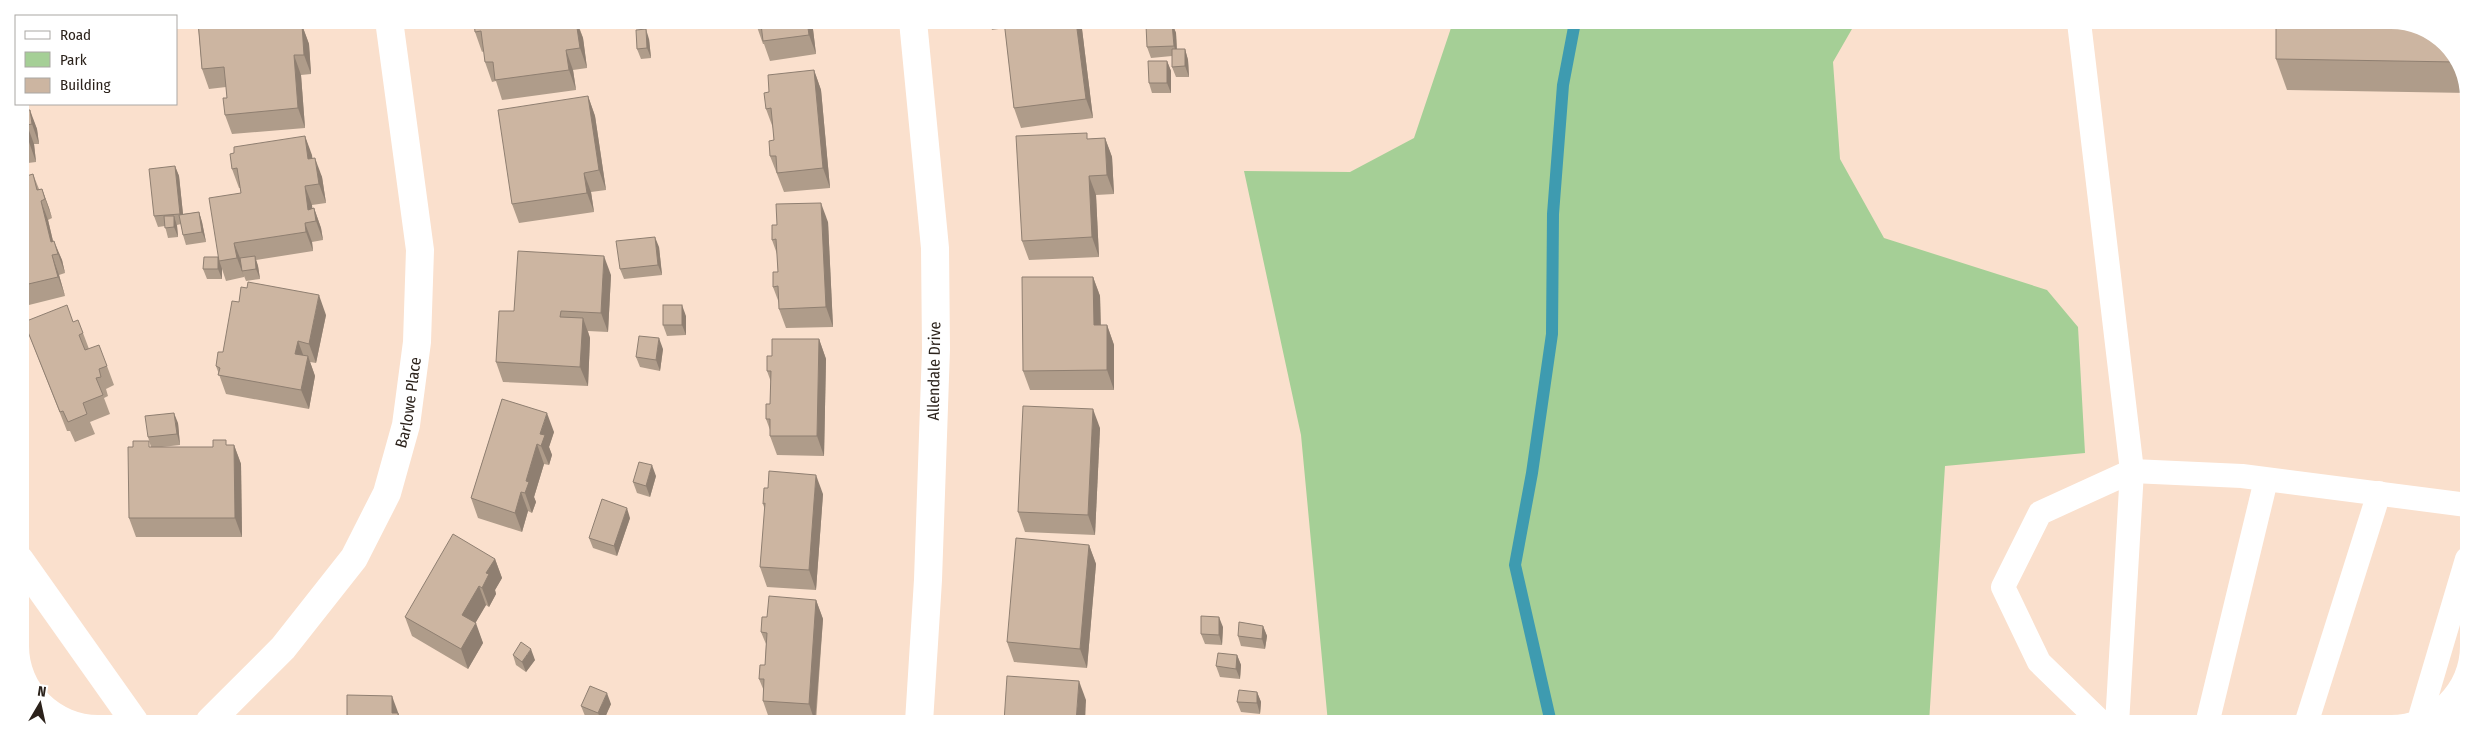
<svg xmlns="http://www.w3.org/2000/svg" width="2489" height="744" font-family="'Fira Sans Condensed',sans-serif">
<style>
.green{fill:#a5cf96}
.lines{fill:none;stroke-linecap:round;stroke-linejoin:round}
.stream{stroke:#3e9bb0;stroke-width:12}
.service{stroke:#fff;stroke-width:24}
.minor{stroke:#fff;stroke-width:28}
.wall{fill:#af9c8a}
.shaded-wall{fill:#8f7f71}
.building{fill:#ccb5a1;stroke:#8f7f71}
.labels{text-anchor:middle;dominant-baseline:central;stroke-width:4;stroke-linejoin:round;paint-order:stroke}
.street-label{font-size:16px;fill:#2b221b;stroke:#fff}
</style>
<rect width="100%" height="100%" fill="#fae0cd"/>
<path class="green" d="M1453,22H1856L1833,62L1840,159L1884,238L2047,290L2078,327L2085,453L1945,466L1929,723H1328L1301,435L1244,171L1350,172L1414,138Z"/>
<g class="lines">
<path class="stream" d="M1551,723L1515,565L1532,473L1552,334L1553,214L1563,85L1575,22"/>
<g class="service">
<path d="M2079,22L2132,471L2242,476L2467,505"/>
<path d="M2421,714L2467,559"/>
<path d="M2103,724L2039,662L2003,587L2040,513L2132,471L2117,724"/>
<path d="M2207,724L2266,480"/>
<path d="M2306,724L2379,493"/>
</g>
<g class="minor">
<path d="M913,21L935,248L936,349L928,580L919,722"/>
<path d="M20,560L134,721"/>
<path id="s1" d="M210,721L283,648L354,558L387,493L406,425L417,342L420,250L389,20"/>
</g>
</g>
<g class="wall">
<path d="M182,20H201L293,25H302L309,44L311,74L301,75L305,128L232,134L225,115L227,98L226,87L209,89L202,69L198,25L184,27Z"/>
<path d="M474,20L577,21L583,38L587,68L573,70L576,90L502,100L496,81L492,82L485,62L484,51L482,52L475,32Z"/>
<path d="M755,21H812L816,54L770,61L764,44H763L756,24Z"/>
<path d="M989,21H1081L1093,118L1021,128L1014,108L1005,28L992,30Z"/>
<path d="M1172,23L1176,33L1177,49H1185L1188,60L1189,77H1176L1172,67V56L1151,58L1147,47Z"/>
<path d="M649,39L651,58L641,59L637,49Z"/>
<path d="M2450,47L2469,93L2287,90L2276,59Z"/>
<path d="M1167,61L1171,71V93H1152L1149,83Z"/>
<path d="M814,70L821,90L830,188L784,192L770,156L774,140L773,128L766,109L769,92Z"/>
<path d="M588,96L595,116L606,190L591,192L594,212L519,223L512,204Z"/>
<path d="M20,104L29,110L37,129L39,144H34L36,162L20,164Z"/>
<path d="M305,136L312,158L322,177L326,203L312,205V209L314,208L321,228L323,240L312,242L313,251L256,260L258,266L260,279L246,281L244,276V277L226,281L222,269V279H207L203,269L218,257L241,193L240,188H239L232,169L234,153Z"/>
<path d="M1105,138L1112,157L1114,194L1096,195L1099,257L1029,260L1022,241L1089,139Z"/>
<path d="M175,166L179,176L183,214L199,212L202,222L206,242L186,245L183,235L181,224L177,225L178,237L168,238L165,226L158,227L154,216Z"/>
<path d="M33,174L39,189H42L49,208L52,218L48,220L53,241L62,260L65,273L59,275L65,296L21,307L20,304V178Z"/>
<path d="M828,222L833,327L786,328L779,309V303L773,287L778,272L777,254L772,240Z"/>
<path d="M659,247L662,275L624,279L620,269Z"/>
<path d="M611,275L608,332L588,331L590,338L588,386L503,382L496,362L514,311Z"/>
<path d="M1093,277L1100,296L1101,325H1107L1114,345V390H1030L1023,371Z"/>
<path d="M326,315L316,363L310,362L315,376L309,409L226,394L216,366L223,352Z"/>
<path d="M686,316V335L667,336L663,325Z"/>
<path d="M24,322H73L83,333L89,349L107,366L114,385L106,389L108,396L104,398L110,414L90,422L95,434L75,442L70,431H67Z"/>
<path d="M819,339L826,359L824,456L777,455L770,436V430L766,419L770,404L771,382L767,371L772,356Z"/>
<path d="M663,349L660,371L640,367L636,357Z"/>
<path d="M502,399L554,432L549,447L552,455L549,465L544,464L534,497L536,502L532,513L528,511L522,532L478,518L471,498Z"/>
<path d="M178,423L180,445L162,447H213L228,445H234L241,464L242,537H136L129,518L150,447H151L148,437Z"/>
<path d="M1100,428L1095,535L1025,532L1018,512Z"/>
<path d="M656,476L650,497L637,493L633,482Z"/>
<path d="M823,494L816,590L767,587L760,567L765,510L763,504Z"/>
<path d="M630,518L617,556L593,548L589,538Z"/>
<path d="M1089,545L1096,564L1087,668L1014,662L1007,642Z"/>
<path d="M495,559L502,578L495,590L496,594L489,607L486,605L475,623L483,643L468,669L412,636L405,617Z"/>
<path d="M816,600L823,619L816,722L770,721L763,701L764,691L759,679L765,665L766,644L761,632L767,617Z"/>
<path d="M1263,626L1267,636L1265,649L1241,646L1238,636Z"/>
<path d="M1223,627L1222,645L1205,644L1201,634Z"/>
<path d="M513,655L535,660L526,672L516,665Z"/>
<path d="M1237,655L1241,665L1240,679L1220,677L1216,666Z"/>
<path d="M1257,692L1261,702L1260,714L1241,712L1237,702Z"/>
<path d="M611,704L603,722H599L585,716L581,706Z"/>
</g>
<g class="shaded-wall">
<path d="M287,20H292L293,24L295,45L288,26Z"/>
<path d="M576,21L583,38L587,68L580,48Z"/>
<path d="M807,21H812L816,54L809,35Z"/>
<path d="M1076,21H1081L1093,118L1086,99Z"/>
<path d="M1172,23L1176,33L1177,56L1174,46Z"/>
<path d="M302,25L309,44L311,74L304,55Z"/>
<path d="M646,29L649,39L651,58L647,48Z"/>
<path d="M1185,49L1188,60L1189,77L1185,66Z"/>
<path d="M566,50L573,70L576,90L569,70Z"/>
<path d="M294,55L301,75L305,128L298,108Z"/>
<path d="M1167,61L1171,71V93L1167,83Z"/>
<path d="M814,70L821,90L830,188L823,168Z"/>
<path d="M588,96L595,116L606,190L599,170Z"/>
<path d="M23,104H28L31,125L24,110Z"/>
<path d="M30,110L37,129L39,144L32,124Z"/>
<path d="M27,125L34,144L36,162L29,142Z"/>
<path d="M305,136L312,155L315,178L308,159Z"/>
<path d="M1105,138L1112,157L1114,194L1107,175Z"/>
<path d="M315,158L322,177L326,203L319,184Z"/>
<path d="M175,166L179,176L184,224L180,214Z"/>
<path d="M584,173L591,192L594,212L587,193Z"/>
<path d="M1089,176L1096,195L1099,257L1092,237Z"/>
<path d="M305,186L312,205L314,221L308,210Z"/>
<path d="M42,189L49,208L52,218L45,199Z"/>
<path d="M41,201L48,220L56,254L51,242Z"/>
<path d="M821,203L828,222L833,327L826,307Z"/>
<path d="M314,208L321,228L323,240L316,221Z"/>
<path d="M199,212L202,222L206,242L202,232Z"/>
<path d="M174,216L177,226L178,237L174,227Z"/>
<path d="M305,223L312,242L313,251L306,232Z"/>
<path d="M655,237L659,247L662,275L658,265Z"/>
<path d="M54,241L62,260L65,273L58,254Z"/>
<path d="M234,243L242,263V271L244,277L237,258Z"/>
<path d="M52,255L59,275L65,296L58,277Z"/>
<path d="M255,256L258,266L260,279L256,269Z"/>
<path d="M604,256L611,275L608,332L601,313Z"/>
<path d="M218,257L222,269V279L218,269Z"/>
<path d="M1093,277L1100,296L1101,345L1094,325Z"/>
<path d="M319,295L326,315L316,363L309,344Z"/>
<path d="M682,305L686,316V335L682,325Z"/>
<path d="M583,318L590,338L588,386L580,367Z"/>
<path d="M1107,325L1114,345V390L1107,370Z"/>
<path d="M659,338L663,349L660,371L656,360Z"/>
<path d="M819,339L826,359L824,456L817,436Z"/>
<path d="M298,341L305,360L295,354Z"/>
<path d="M308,356L315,376L309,409L301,390Z"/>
<path d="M1093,409L1100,428L1095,535L1088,515Z"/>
<path d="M174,413L178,423L180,445L177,434Z"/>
<path d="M547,413L554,432L549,447L552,455L549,465L541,446L540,434Z"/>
<path d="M537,444L544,464L534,497L536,502L532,513L525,493L526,481Z"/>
<path d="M234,445L241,464L242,537L235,518Z"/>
<path d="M652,465L656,476L650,497L646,486Z"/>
<path d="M816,475L823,494L816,590L809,570Z"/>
<path d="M521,492L528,511L522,532L515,513Z"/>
<path d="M627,508L630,518L617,556L614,546Z"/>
<path d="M1089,545L1096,564L1087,668L1080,649Z"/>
<path d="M495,559L502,578L495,590L496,594L489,607L482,588L486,573Z"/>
<path d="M479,586L486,605L469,634L462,615Z"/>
<path d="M816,600L823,619L815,722L809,704Z"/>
<path d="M1219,617L1223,627L1222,645L1219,635Z"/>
<path d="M476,623L483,643L468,669L461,649Z"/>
<path d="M1263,626L1267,636L1265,649L1262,639Z"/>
<path d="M531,649L535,660L526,672L522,662Z"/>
<path d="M1237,655L1241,665L1240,679L1236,669Z"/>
<path d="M1079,681L1086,700L1085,722H1076Z"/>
<path d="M1257,692L1261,702L1260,714L1257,703Z"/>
<path d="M607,693L611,704L603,722H602L598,713Z"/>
<path d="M392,696L399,715L401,722H395L392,713Z"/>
</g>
<g class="building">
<path d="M206,20H287L288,26L302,25L304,55H294L298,108L225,115L223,98H227L224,67L202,69L198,21Z"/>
<path d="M474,20L576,21L580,48L566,50L569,70L495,80L493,62H485L481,31L475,32Z"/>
<path d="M755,21H807L809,35L763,41L761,24H756Z"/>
<path d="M1004,21H1076L1086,99L1014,108Z"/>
<path d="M1172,23L1174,46L1147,47L1146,25Z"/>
<path d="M2276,23H2412L2450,47L2456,62L2276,59Z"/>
<path d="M646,29L647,48L637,49L636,30Z"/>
<path d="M1172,49H1185V66L1172,67Z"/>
<path d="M1148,61H1167V83H1149Z"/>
<path d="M814,70L823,168L777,173L776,156H770L769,141L774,140L771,108L766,109L764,93L769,92L768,75Z"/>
<path d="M588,96L599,170L584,173L587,193L512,204L498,110Z"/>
<path d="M20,104H23L24,110H30L32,124L27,125L29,142L20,143Z"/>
<path d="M1087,133V139L1105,138L1107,175L1089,176L1092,237L1022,241L1016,136Z"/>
<path d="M305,136L308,159L315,158L319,184L305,186L308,210L314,208L316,221L305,223L306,232L234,243L237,258L219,261L209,198L241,193L237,168L232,169L230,154L234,153V147Z"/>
<path d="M175,166L180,214L154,216L149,169Z"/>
<path d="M33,174L37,190L42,189L45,199L41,201L51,242L54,241L58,254L52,255L58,277L20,286V178Z"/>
<path d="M821,203L826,307L779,309L778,286L773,287V272H778L776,239L772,240V225H777L776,204Z"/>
<path d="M199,212L202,232L183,235L179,215Z"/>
<path d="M164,216H174V227L165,228Z"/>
<path d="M655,237L658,265L620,269L616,241Z"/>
<path d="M518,251L604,256L601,313L561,311L560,317L583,318L580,367L496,362L499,311H514Z"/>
<path d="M255,256L256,269L242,271L240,258Z"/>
<path d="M204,257H218V269H203Z"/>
<path d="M1022,277H1093L1094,325H1107V370L1023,371Z"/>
<path d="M248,282L319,295L309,344L298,341L295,354L308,356L301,390L218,375L220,368L216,366L218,352H223L232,301L239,302L241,287L247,288Z"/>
<path d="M67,305L73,322L78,320L83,333L79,335L85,350L99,345L107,366L99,369L101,377L96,378L103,395L83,403L87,414L68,422L63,411L60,412L24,322Z"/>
<rect x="663" y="305" width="19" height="20"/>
<path d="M639,336L659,338L656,360L636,357Z"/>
<path d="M772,339H819L817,436H770V419H766V404H770L771,371H767V356H772Z"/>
<path d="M502,399L547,413L540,434L545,435L541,446L537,444L526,481L529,482L525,493L521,492L515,513L471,498Z"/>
<path d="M1023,406L1093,409L1088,515L1018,512Z"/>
<path d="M174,413L177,434L148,437L145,416Z"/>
<path d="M213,440H226V445H234L235,518H129L128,447H133V441H149V447H213Z"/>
<path d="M639,462L652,465L646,486L633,482Z"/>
<path d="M769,471L816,475L809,570L760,567L765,503L763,504L764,488H768Z"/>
<path d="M602,499L627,508L614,546L589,538Z"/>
<path d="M453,534L495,559L486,573L489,574L482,588L479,586L462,615L476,623L461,649L405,617Z"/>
<path d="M1016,538L1089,545L1080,649L1007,642Z"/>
<path d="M769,596L816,600L809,704L763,701L764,679H759L760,665H765L767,633L761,632L762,617H767Z"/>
<path d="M1201,616L1219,617V635L1201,634Z"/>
<path d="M1239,622L1263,626L1262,639L1238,636Z"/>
<path d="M521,642L531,649L522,662L513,655Z"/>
<path d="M1218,653L1237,655L1236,669L1216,666Z"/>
<path d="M1007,676L1079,681L1076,722H1004Z"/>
<path d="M590,686L607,693L598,713L581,706Z"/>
<path d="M1239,690L1257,692V703L1237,702Z"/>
<path d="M347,695L392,696V713H398V722H347Z"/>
</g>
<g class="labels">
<g class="street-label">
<text transform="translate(934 371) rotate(-89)">Allendale Drive</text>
<text stroke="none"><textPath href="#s1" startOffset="384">Barlowe Place</textPath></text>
</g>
</g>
<path d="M0 0H2489V744H0ZM98 29H2391A69 69 0 0 1 2460 98V646A69 69 0 0 1 2391 715H98A69 69 0 0 1 29 646V98A69 69 0 0 1 98 29Z" fill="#fff" fill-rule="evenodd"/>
<rect x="15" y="15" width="162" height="90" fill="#ffffff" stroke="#aaa7a4"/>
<rect x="25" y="31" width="25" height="8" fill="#ffffff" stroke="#aaa7a4"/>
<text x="60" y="40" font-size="15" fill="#2b221b">Road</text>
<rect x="25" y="52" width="25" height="15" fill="#a5cf96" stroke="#aaa7a4"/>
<text x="60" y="65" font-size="15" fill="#2b221b">Park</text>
<rect x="25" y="78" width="25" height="15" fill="#ccb5a1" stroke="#aaa7a4"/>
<text x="60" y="90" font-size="15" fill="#2b221b">Building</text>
<g transform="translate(40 704) rotate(9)" stroke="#ffffff" stroke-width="4" paint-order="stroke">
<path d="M0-4L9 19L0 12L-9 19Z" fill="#2b221b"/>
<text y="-8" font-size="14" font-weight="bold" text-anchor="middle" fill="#2b221b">N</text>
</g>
</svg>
